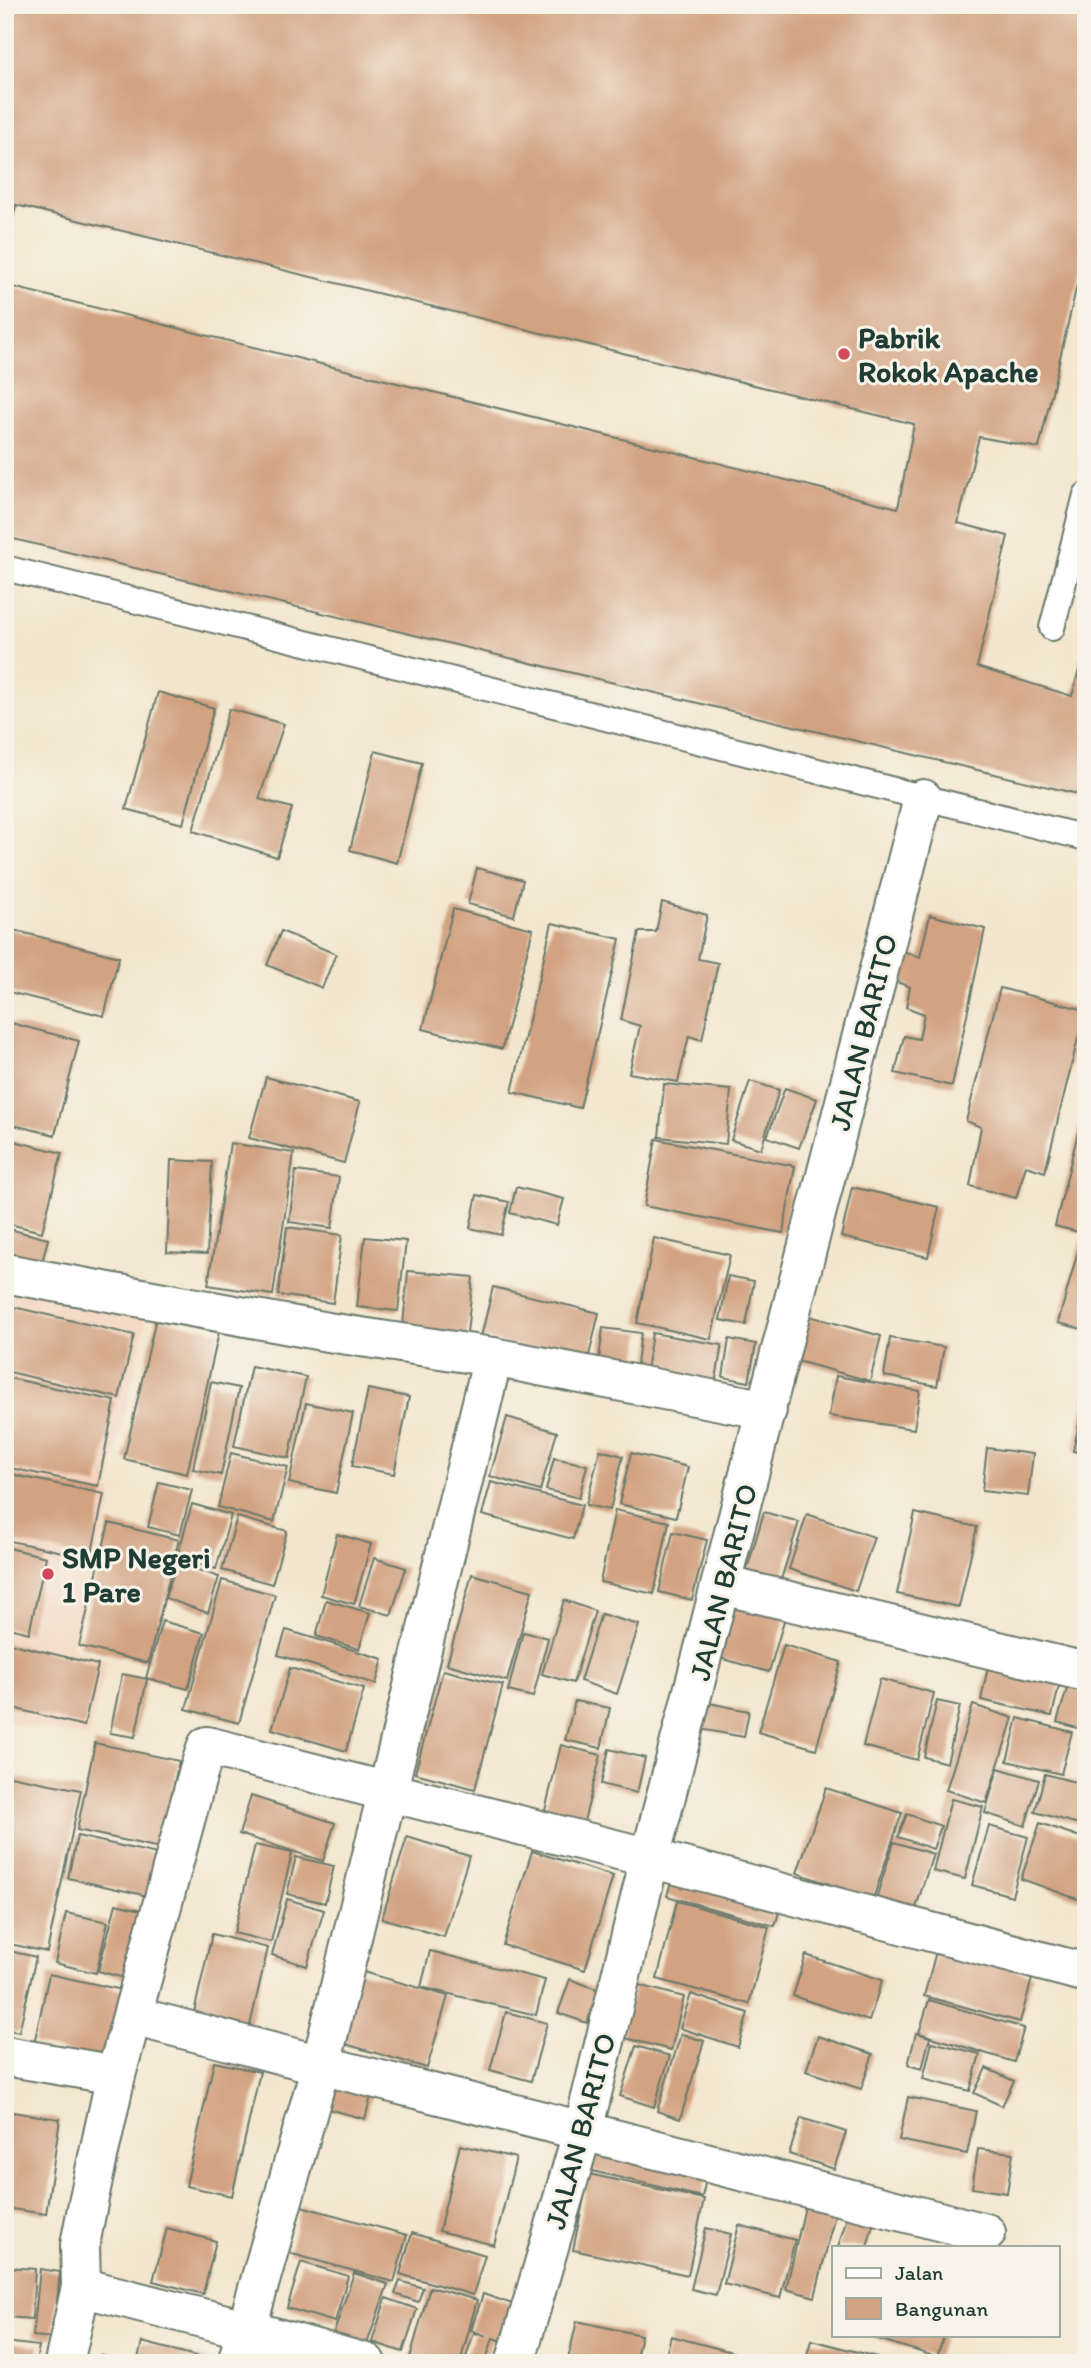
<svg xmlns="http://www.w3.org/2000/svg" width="1091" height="2368" font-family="Itim,sans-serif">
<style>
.built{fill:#f3d4bf}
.building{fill:#d2a281}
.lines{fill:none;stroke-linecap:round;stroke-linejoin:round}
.lane-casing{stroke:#69786a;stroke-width:28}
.street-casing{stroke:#69786a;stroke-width:42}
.lane{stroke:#fff;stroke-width:24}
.street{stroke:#fff;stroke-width:38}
.poi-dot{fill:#d1495b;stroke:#f7f3e8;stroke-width:2.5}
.labels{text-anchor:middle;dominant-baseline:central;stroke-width:6;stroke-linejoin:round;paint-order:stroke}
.poi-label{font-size:30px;font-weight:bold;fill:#1f3d34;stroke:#f7f3e8;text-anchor:start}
.street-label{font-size:30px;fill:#1f3d34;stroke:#f7f3e8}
</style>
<rect width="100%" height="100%" fill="#f7f3e8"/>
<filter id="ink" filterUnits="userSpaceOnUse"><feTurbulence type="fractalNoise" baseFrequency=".0143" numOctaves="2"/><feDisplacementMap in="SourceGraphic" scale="14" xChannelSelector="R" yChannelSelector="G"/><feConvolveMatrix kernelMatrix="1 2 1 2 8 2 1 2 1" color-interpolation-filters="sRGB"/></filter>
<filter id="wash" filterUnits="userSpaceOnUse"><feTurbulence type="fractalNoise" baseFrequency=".00686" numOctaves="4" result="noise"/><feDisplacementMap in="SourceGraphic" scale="28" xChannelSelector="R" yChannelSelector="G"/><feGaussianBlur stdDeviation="1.57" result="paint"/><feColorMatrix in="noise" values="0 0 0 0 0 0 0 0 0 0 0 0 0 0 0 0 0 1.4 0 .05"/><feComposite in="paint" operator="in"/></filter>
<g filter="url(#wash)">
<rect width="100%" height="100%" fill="#f3e6ce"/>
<path class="built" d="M5,1285L147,1316L108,1485L112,1500L70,1648L108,1660L88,1737L5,1722Z"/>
<g id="blocks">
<g class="building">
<path d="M5,5H1086V246L1039,448L979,437L958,523L1008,536L977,667L1072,696L1086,644V796L5,537V285L898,508L914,424L16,205L5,253Z"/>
<path d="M158,692L214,708L183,824L126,809Z"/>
<path d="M229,709L284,724L259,799L292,808L277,857L193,831Z"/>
<path d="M375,751L422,763L397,863L350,850Z"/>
<path d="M477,868L523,880L514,916L468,904Z"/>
<path d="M662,902L707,915L698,959L718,963L702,1040L689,1036L678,1082L629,1073L640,1026L621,1020L639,932H656Z"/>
<path d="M453,909L533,929L502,1049L423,1029Z"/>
<path d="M930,915L985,929L952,1086L895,1073L904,1036L919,1039L924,1014L906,1007L910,987L894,981L900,950L920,957Z"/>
<path d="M552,923L620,939L580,1108L512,1092Z"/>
<path d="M9,929L119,957L104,1016L5,991V945Z"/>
<path d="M281,931L336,954L322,988L267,965Z"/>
<path d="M1000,988L1085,1010L1045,1172L1026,1166L1016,1198L970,1186L981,1127L966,1121Z"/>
<path d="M11,1023L79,1041L55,1135L5,1123V1046Z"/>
<path d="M266,1077L360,1102L344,1163L249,1138Z"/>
<path d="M750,1081L779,1090L761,1149L731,1140Z"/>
<path d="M664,1084L731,1090L726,1144L659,1137Z"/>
<path d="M785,1088L817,1099L799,1148L767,1137Z"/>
<path d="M1085,1104L1086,1105V1234L1055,1226Z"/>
<path d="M6,1139L62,1153L42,1232L5,1223Z"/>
<path d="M656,1139L795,1166L783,1233L644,1206Z"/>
<path d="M230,1143L294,1153L273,1295L208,1285Z"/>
<path d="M171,1160L212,1162L207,1254L167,1252Z"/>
<path d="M296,1171L339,1177L332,1228L289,1222Z"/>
<path d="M516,1187L564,1199L557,1225L510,1213Z"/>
<path d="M852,1187L939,1207L928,1257L841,1237Z"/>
<path d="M477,1195L509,1202L501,1235L470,1228Z"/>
<path d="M287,1227L342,1235L333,1303L278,1295Z"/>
<path d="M5,1228L48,1239L42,1262L5,1253Z"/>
<path d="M365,1237L406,1241L398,1311L357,1307Z"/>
<path d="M654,1238L730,1255L711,1339L637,1323Z"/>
<path d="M1081,1240L1086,1242V1330L1058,1323Z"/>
<path d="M408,1271L473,1277L466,1343L402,1336Z"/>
<path d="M728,1276L754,1281L746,1325L720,1320Z"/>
<path d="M493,1287L599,1313L587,1364L481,1337Z"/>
<path d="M5,1305L134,1335L119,1398L5,1371Z"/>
<path d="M802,1314L881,1336L870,1381L790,1359Z"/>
<path d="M156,1318L219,1332L187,1474L124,1459Z"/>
<path d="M603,1328L641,1333L636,1372L598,1367Z"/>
<path d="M652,1333L722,1345L713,1396L644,1384Z"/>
<path d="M890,1338L944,1347L937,1386L884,1376Z"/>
<path d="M729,1339L756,1344L749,1382L723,1377Z"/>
<path d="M251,1366L306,1377L289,1458L234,1446Z"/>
<path d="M836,1376L920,1391L914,1429L829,1416Z"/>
<path d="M5,1377L115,1401L98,1486L5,1467Z"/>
<path d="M211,1382L239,1388L221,1475L193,1469Z"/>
<path d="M368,1389L409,1397L394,1474L352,1466Z"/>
<path d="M1085,1397H1086V1454L1073,1451Z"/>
<path d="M306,1403L353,1413L336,1493L289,1483Z"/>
<path d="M507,1417L557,1432L540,1491L490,1476Z"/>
<path d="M987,1448L1033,1454L1028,1496L982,1491Z"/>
<path d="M600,1450L623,1456L610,1510L586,1505Z"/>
<path d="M231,1453L288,1467L274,1522L218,1507Z"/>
<path d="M631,1453L688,1467L676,1517L619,1504Z"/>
<path d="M554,1458L587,1465L579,1498L546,1490Z"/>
<path d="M5,1473L104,1494L91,1558L5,1540Z"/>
<path d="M159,1482L192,1490L180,1535L148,1527Z"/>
<path d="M491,1482L582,1505L573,1539L482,1515Z"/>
<path d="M192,1504L231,1515L216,1569L177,1558Z"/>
<path d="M615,1510L669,1522L654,1594L600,1582Z"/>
<path d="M764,1512L799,1522L779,1586L745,1576Z"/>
<path d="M915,1513L977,1527L959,1607L897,1594Z"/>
<path d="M807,1514L874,1537L856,1591L789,1569Z"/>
<path d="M237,1517L287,1531L272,1584L222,1570Z"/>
<path d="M109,1523L179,1540L148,1663L79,1646Z"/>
<path d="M673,1532L707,1540L692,1600L659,1592Z"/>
<path d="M337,1534L371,1544L354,1604L321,1595Z"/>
<path d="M5,1547L46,1557L29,1633L5,1627Z"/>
<path d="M374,1558L406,1568L391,1615L359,1606Z"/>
<path d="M177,1563L219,1577L208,1613L165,1598Z"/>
<path d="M472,1574L532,1591L507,1681L447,1664Z"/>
<path d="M222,1580L275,1595L239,1723L186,1709Z"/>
<path d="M726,1597L786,1614L769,1672L709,1655Z"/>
<path d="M326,1600L370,1613L359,1649L316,1636Z"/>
<path d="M564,1600L595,1611L573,1683L542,1674Z"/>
<path d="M601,1614L639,1625L617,1694L580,1681Z"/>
<path d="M162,1621L204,1633L188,1689L146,1678Z"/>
<path d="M286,1630L383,1659L376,1684L278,1655Z"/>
<path d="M523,1632L548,1638L533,1697L508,1691Z"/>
<path d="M5,1642L98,1665L84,1726L5,1706Z"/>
<path d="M784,1645L841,1662L816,1749L758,1732Z"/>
<path d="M991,1653L1063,1669L1052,1716L981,1700Z"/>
<path d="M290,1668L364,1689L346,1751L272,1729Z"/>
<path d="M443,1670L503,1685L475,1789L415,1773Z"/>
<path d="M122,1674L147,1679L135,1737L110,1733Z"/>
<path d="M1071,1676L1086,1681V1722L1084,1730L1057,1722Z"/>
<path d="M880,1679L934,1693L917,1760L863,1746Z"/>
<path d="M575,1701L610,1708L601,1748L565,1740Z"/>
<path d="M937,1701L960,1706L947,1763L924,1757Z"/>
<path d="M704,1702L749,1711L744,1737L700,1729Z"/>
<path d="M973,1705L1013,1718L986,1803L946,1790Z"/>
<path d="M1018,1718L1072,1732L1061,1774L1007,1761Z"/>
<path d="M95,1743L179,1761L160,1848L77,1830Z"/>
<path d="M561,1745L601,1755L580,1837L541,1827Z"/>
<path d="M609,1749L645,1758L637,1793L601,1784Z"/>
<path d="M998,1768L1039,1780L1025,1826L985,1813Z"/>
<path d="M1045,1774L1086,1785V1826L1035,1812Z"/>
<path d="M5,1775L81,1790L47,1952L5,1943Z"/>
<path d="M826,1788L902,1813L873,1899L797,1873Z"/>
<path d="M251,1796L335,1823L323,1861L239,1834Z"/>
<path d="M951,1799L983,1807L965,1879L933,1871Z"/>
<path d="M907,1814L941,1826L933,1849L898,1837Z"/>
<path d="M1040,1823L1086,1839V1902L1021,1879Z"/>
<path d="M989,1826L1028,1837L1012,1896L972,1885Z"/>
<path d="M77,1836L157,1854L148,1896L68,1878Z"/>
<path d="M407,1837L469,1856L444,1937L382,1918Z"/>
<path d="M894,1842L933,1854L911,1923L872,1911Z"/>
<path d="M255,1845L292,1853L271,1942L234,1933Z"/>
<path d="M532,1851L613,1876L585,1970L503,1945Z"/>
<path d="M296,1857L334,1866L325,1903L287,1894Z"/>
<path d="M673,1875L781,1905L775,1926L667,1896Z"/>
<path d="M287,1899L324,1910L307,1966L272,1955Z"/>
<path d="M677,1901L769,1927L749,2004L657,1979Z"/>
<path d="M116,1904L153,1913L136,1981L98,1971Z"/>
<path d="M66,1913L108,1922L96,1973L55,1963Z"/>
<path d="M212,1934L268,1948L248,2034L192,2021Z"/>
<path d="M937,1948L1033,1975L1020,2022L924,1996Z"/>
<path d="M5,1950L36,1957L19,2032L5,2029Z"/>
<path d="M430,1951L545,1980L536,2015L421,1987Z"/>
<path d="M806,1955L882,1980L869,2021L793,1996Z"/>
<path d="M349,1968L448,1996L427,2068L328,2039Z"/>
<path d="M49,1974L127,1991L110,2062L34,2044Z"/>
<path d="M570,1979L599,1990L587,2023L558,2013Z"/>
<path d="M635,1984L684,1997L671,2050L622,2037Z"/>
<path d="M691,1994L748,2013L738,2047L680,2028Z"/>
<path d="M929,2000L1024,2028L1014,2062L919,2033Z"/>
<path d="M506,2012L547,2023L531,2081L490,2070Z"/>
<path d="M916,2033L930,2037L922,2069L908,2065Z"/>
<path d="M681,2034L704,2041L680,2119L657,2111Z"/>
<path d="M818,2036L873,2054L861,2089L806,2071Z"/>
<path d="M932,2042L980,2054L970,2091L923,2079Z"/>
<path d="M636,2046L670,2056L654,2107L620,2096Z"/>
<path d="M214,2062L260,2072L232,2196L186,2186Z"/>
<path d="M986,2068L1014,2081L1002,2106L974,2093Z"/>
<path d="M335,2087L371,2096L365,2119L328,2109Z"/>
<path d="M908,2097L976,2111L967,2154L899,2140Z"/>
<path d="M5,2111L60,2119L46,2214L5,2208Z"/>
<path d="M801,2118L846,2132L834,2169L789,2154Z"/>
<path d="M460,2145L516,2158L494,2245L439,2231Z"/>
<path d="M598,2145L708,2171L702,2197L592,2171Z"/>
<path d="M978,2149L1013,2153L1007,2193L972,2188Z"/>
<path d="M589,2174L704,2199L688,2275L573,2250Z"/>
<path d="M301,2206L407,2235L394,2282L289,2253Z"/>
<path d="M805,2207L835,2214L815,2297L786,2289Z"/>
<path d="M848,2214L874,2222L867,2247H838Z"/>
<path d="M739,2225L795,2240L780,2298L724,2284Z"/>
<path d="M167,2228L216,2241L203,2294L153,2281Z"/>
<path d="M706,2228L731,2234L716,2295L691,2289Z"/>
<path d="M412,2233L485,2255L473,2295L400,2274Z"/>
<path d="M301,2262L348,2276L335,2322L287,2308Z"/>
<path d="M5,2267L35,2269L32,2319L5,2317Z"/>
<path d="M40,2269L60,2272L53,2338L33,2336Z"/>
<path d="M354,2273L388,2284L366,2347L333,2335Z"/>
<path d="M400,2281L423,2288L418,2302L395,2294Z"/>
<path d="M430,2287L477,2300L460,2363H418L409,2361Z"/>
<path d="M483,2294L521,2307L509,2343L493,2338L485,2363H464L474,2333L486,2336L471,2330Z"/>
<path d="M386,2298L417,2309L403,2352L372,2342Z"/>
<path d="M577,2321L641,2335L635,2363H567Z"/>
<path d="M865,2335H944L937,2357Z"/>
<path d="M671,2336L770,2362L769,2363H664Z"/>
<path d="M811,2340L877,2357L875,2363H805Z"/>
<path d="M5,2342L39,2346L36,2363H5Z"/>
<path d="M142,2342L215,2361V2363H137Z"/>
<path d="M252,2347L302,2363H248Z"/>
<path d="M100,2355L126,2362V2363H98Z"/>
</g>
</g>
</g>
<g filter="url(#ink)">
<use href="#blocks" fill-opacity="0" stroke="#69786a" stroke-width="2"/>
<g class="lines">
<defs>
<g id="lane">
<path d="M5,568L1086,838"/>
<path d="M1052,628L1086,495"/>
</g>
<g id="street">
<path d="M5,1273L328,1332L493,1357L767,1410"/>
<path d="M722,1585L1086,1672"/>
<path d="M133,2016L321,2065L986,2233"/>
<path d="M5,2056L116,2075"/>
<path d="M81,2287L245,2329L366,2363"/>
<path d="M64,2363L81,2287L80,2245L89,2198L116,2075L198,1773L207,1746L650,1858L1079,1971"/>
<path d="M237,2363L321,2065L493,1357"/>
<path d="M515,2363L583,2130L650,1858L923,799"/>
</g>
</defs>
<use href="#lane" class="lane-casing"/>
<use href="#street" class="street-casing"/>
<use href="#lane" class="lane"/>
<use href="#street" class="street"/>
</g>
</g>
<g class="poi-dot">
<circle cx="844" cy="354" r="7"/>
<circle cx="48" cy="1574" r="7"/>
</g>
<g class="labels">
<g class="poi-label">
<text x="858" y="337">Pabrik<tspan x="858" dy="34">Rokok Apache</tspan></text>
<text x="62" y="1557">SMP Negeri<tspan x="62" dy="34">1 Pare</tspan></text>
</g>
<g class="street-label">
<text transform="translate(863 1032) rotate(-76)">JALAN BARITO</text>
<text transform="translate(723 1582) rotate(-76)">JALAN BARITO</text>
<text transform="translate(580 2131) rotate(-75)">JALAN BARITO</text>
</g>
</g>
<rect width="1091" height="2368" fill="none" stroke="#f7f3e8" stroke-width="28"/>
<rect x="832" y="2246" width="228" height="91" fill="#f7f3e8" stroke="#a1aaa0" stroke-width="2"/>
<rect x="846" y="2268" width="35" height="10" fill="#ffffff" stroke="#a1aaa0" stroke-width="2"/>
<text x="895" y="2280" font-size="21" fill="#1f3d34">Jalan</text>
<rect x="846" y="2298" width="35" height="21" fill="#d2a281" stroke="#a1aaa0" stroke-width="2"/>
<text x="895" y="2316" font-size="21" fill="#1f3d34">Bangunan</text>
</svg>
